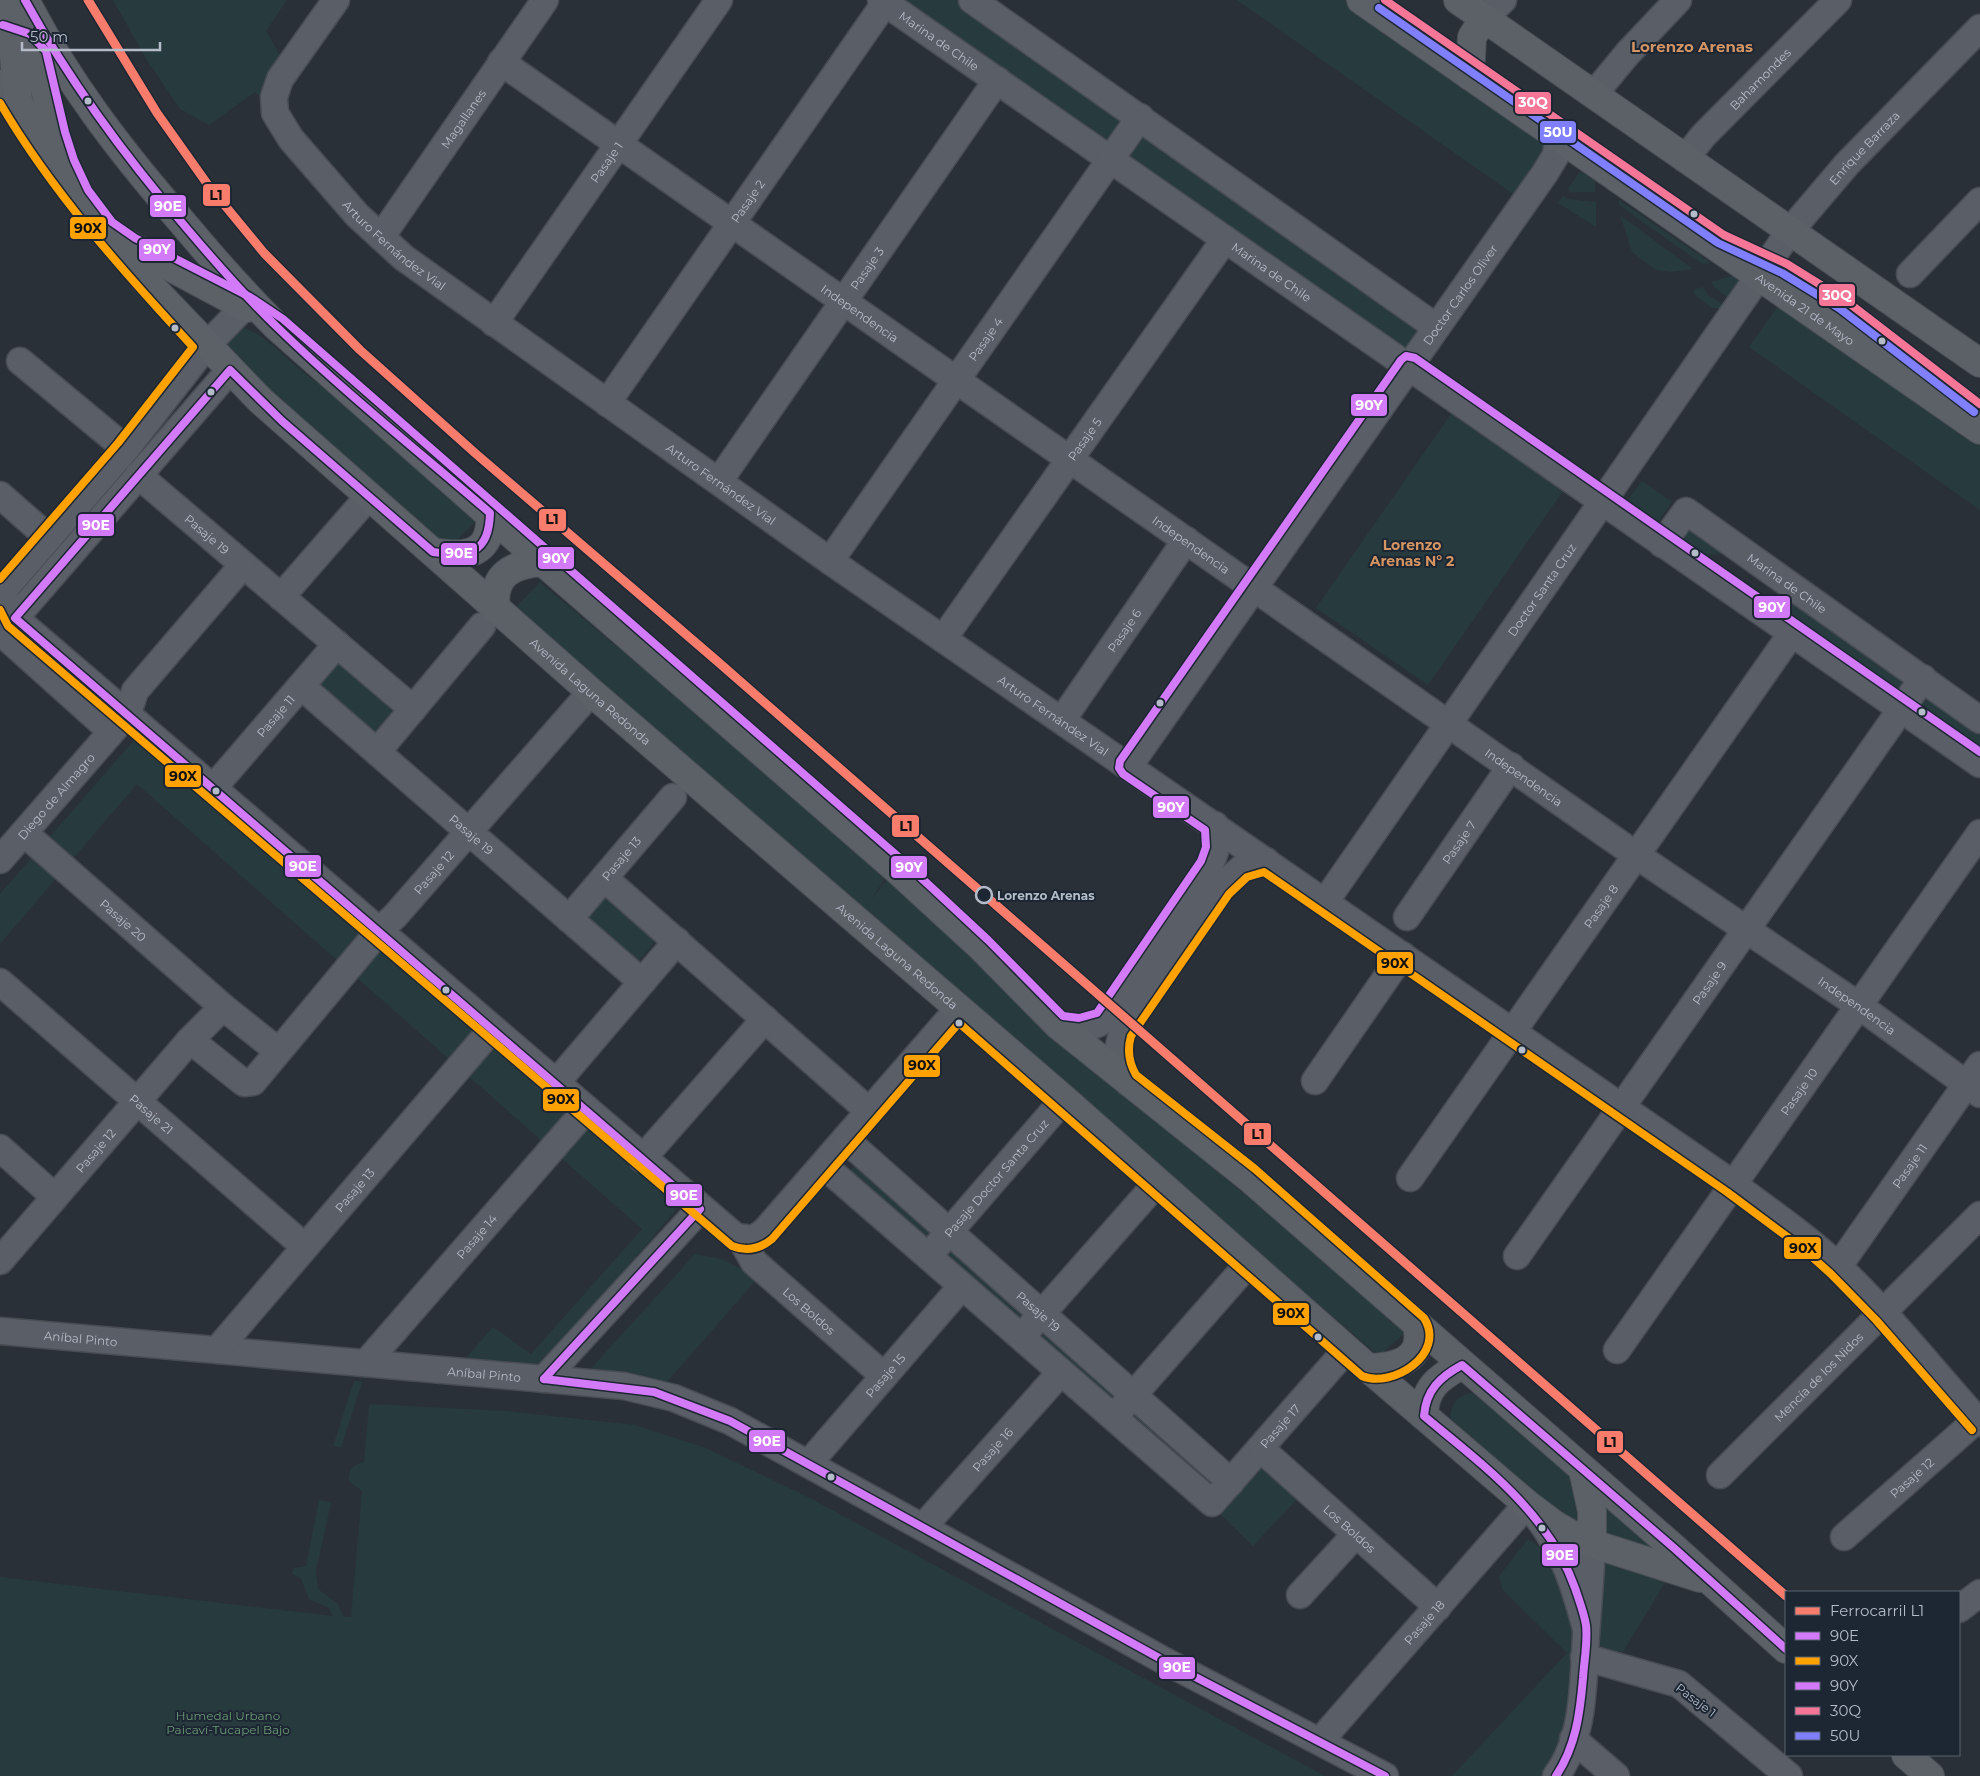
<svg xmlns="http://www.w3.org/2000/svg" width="1980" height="1776" font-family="Montserrat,sans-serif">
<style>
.green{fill:#273a3e}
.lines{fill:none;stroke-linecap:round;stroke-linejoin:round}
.minor-casing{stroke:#484c53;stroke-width:29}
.major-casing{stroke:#484c55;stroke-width:30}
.minor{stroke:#5a5e66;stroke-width:26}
.major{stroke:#5c6168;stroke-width:28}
.bus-1-casing{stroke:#1d2633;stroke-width:11}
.bus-2-casing{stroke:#1d2633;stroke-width:11}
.bus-3-casing{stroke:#1d2633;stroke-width:11}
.bus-4-casing{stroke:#1d2633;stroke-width:11}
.bus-5-casing{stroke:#1d2633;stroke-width:11}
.bus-1{stroke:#d37af9;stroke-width:8}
.bus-2{stroke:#ffa200;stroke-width:8}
.bus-3{stroke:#d37af9;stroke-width:8}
.bus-4{stroke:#f67698;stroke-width:8}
.bus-5{stroke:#8080ff;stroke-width:8}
.rail-1-casing{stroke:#1d2633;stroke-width:12}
.rail-1{stroke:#f87c6b;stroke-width:9}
.bus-dot{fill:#b4bcc9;stroke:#1d2633;stroke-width:2}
.stop-dot{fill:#1d2633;stroke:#b4bcc9;stroke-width:2.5}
.labels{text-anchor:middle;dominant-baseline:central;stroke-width:4;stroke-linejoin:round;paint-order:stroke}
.street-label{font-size:12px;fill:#b4bcc9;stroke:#1d2633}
.stop-label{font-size:12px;font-weight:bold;fill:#b4bcc9;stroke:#1d2633;text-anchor:start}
.park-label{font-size:12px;fill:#6b9a76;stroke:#1d2633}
.neighbourhood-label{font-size:14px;font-weight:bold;fill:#d59563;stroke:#1d2633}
.quarter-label{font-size:15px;font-weight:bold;fill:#d59563;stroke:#1d2633}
.line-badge{stroke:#1d2633;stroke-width:2}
.badge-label{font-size:14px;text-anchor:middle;font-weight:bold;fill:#fff}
.pale-badge-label{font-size:14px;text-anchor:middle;font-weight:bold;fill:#111}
</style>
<rect width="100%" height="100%" fill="#2a3038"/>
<g class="green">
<path d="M113,0H287L266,31L286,65L270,107L255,92L209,125L180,109L147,60Z"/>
<path d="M897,0H961L1428,325L1407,354Z"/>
<path d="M1237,0H1351L1550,138L1523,201Z"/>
<path d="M1580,171L1595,181V192H1571L1568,189Z"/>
<path d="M1563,196L1568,199L1596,202V227L1558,203Z"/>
<path d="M1619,200L1711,263L1702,264L1619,205Z"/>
<path d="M1620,215L1693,269L1671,272L1656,270L1632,252Z"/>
<path d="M1734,275L1750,285L1737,304L1715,288L1711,282Z"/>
<path d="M1703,287L1708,295L1730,309L1712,308L1694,294L1695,289Z"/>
<path d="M1779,305L1980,444V510L1749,347Z"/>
<path d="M235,326C264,330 286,360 309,377C369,420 428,465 486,511L445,552L218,343Z"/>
<path d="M1451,414L1563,491L1428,685L1316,608Z"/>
<path d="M1642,481L1672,502L1654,527L1624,505Z"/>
<path d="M1692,526L1723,550L1720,554L1703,555L1682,540Z"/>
<path d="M540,582L888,875L870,900L890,877L1128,1098L1408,1330L1379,1356L512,611Z"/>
<path d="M1795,599L1980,730V755L1789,622L1790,606Z"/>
<path d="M336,656L399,709L373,741L309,686Z"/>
<path d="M135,739L676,1201L674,1212L545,1365L464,1360L493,1327L531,1354L642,1229L137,784L0,944V894Z"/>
<path d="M602,881L663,933L635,965L574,913Z"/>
<path d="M859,1162L1225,1486L1214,1498L848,1172Z"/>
<path d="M695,1254L722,1259L758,1278L666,1383L586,1374Z"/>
<path d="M354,1381L362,1382L341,1448L333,1446Z"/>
<path d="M1471,1393L1484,1396L1586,1490L1585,1523L1566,1518L1460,1428L1450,1417C1452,1403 1457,1396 1471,1393Z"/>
<path d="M369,1404L506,1411L635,1425L706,1448L810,1498L1325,1776H0V1577L333,1616L329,1608L309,1599L301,1579L292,1574L294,1568L306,1566L319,1500L331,1503L316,1571L318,1589L338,1604L344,1617H351L362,1491L349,1481C349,1469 352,1465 364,1462Z"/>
<path d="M1262,1463L1303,1493L1253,1546L1219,1513Z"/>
<path d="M1597,1491L1678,1561L1623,1652L1597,1649Z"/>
<path d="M1528,1539L1545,1551L1594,1657L1552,1776H1452L1567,1653L1502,1589L1499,1576Z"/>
</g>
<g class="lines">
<defs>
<g id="minor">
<path id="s1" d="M336,0L280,79L274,97L275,113L291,139L357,215L404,258L830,561L1733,1184C1769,1211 1807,1237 1840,1268C1890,1316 1933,1371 1980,1423"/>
<path id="s2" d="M881,0L1980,764"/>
<path d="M972,0L1436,327"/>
<path d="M1484,18L1503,0"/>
<path id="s3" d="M501,62L1636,855L1858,1005L1980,1094"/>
<path d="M0,83L21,119"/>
<path d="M1594,94L1628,53L1678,0"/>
<path id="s4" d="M1685,159L1703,136L1838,0"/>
<path id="s5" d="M381,237L545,0"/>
<path d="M1910,274L1980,201"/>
<path id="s6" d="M494,323L719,0"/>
<path d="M20,361L126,449"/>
<path id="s7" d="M607,403L887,0"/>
<path id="s8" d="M138,475L413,709"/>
<path id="s9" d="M719,481L997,80"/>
<path d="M0,495L49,538"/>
<path id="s10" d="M1662,544L1686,511L1980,720"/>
<path id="s11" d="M830,561L1140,117"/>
<path d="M2,592L15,618L736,1237L754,1239L765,1231L958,1009"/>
<path d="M281,597L369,496"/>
<path d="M0,601L2,592L126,449L206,346L245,306"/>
<path d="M15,618L230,370"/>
<path d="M0,627L5,636L111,731"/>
<path id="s12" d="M943,639L1225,239"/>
<path id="s13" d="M301,686L642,982"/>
<path id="s14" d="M1062,720L1186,540"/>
<path d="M377,752L482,626"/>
<path id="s15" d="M1129,766L1545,173L1556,155L1558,138"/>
<path id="s16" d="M214,787L337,644"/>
<path id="s17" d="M24,833L223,1007"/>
<path id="s18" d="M0,860L128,713L135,691L243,565"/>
<path d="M604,878L869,1111"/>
<path id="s19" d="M1325,902L1790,231L1847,164L1980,28"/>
<path id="s20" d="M1407,917L1511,766"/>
<path id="s21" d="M569,919L673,797"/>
<path id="s22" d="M0,982L305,1247"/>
<path d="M1058,1025C1076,1029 1095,1030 1109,1016L1210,866L1216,849L1215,825"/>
<path id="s23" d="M278,1051L223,1007L190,1040L244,1083L253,1082L379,931L395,916L591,692"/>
<path d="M1315,1081L1402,955"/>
<path d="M1128,1082C1116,1060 1115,1044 1128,1022L1221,887L1242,868L1266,861"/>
<path d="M555,1084L677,941"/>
<path id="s24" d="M845,1139L1231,1482"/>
<path d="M0,1148L55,1197"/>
<path d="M642,1159L765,1019"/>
<path id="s25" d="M823,1165L1212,1503L1347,1349"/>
<path id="s26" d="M1410,1178L1792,633"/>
<path id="s27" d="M741,1239L754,1262L884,1376"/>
<path id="s28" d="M937,1246L1064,1099"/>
<path id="s29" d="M1517,1256L1923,678"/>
<path id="s30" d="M0,1261L190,1040"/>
<path id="s31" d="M1838,1267L1980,1065"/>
<path d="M1030,1327L1157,1183"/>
<path id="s32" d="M0,1331L624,1386L674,1398L730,1421L1161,1659L1385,1776"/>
<path id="s33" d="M217,1350L492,1029"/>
<path id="s34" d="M1617,1350L1980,833"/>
<path id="s35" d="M366,1363L586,1110"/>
<path d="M544,1379L700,1209"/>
<path d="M1121,1409L1249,1263"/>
<path id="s36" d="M1261,1449L1438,1607"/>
<path id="s37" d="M809,1463L962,1286"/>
<path id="s38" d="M1720,1475L1980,1215"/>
<path id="s39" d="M923,1527L1061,1372"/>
<path id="s40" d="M1844,1537L1980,1417"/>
<path d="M1300,1595L1356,1534"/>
<path d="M1959,1609L1980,1593"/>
<path d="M1584,1657L1679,1684L1789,1776"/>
<path d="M1573,1739L1616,1776"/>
<path id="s41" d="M1320,1741L1527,1504C1561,1544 1573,1579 1586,1629"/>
<path d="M1556,1776C1585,1738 1583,1681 1586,1636C1588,1605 1591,1575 1592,1544"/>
</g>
<g id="major">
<path id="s42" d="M9,0L18,100L28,129L46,156L144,279L260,400L591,692L1064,1099L1368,1368L1527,1504L1555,1525L1581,1540L1700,1578"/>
<path d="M25,0C67,82 122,153 182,222C212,258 243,293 276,326L543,562L895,868L981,947L1058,1025L1248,1177L1674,1548L1786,1649"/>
<path id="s43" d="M1361,0L1980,430"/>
<path d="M1458,0L1980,363"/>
<path d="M17,41L29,46L39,61L55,135L67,170"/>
<path d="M1470,76L1472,37L1484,18"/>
<path d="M120,240L247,308"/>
<path d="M433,552C466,558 493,555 490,513"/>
<path d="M496,610C491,575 512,564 543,562"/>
<path d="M1368,1368C1396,1367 1425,1361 1417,1325"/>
<path d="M1424,1416C1424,1388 1439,1377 1462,1365"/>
<path d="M1583,1470L1592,1511V1544"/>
<path d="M1906,1755L1930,1776"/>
</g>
</defs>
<use href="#minor" class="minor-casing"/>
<use href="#major" class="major-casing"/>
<use href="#minor" class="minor"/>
<use href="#major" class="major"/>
<defs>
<g id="bus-1">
<path d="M25,0C71,84 127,159 189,231C217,264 245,296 276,326C344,392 418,451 490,513C489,554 469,557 433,552L282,421L230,370L15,618L700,1209L544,1379"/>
<path d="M544,1379L654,1392L730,1421L1161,1659L1385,1776"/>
<path d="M1556,1776C1576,1746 1580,1713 1583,1678C1584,1661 1588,1642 1586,1625C1584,1613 1579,1600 1575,1588C1548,1512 1484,1466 1424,1416C1426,1390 1440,1377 1462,1365L1674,1548L1786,1649"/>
</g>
<g id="bus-2">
<path d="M0,103C52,192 123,271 193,347L118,443L0,579"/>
<path d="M0,610L8,626L732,1246C747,1252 760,1249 772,1239L959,1023L1362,1376C1392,1389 1447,1354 1424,1318L1255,1169L1136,1075C1129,1063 1127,1050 1131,1036L1229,894L1247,877L1264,872L1727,1192L1801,1247L1831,1274L1876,1320L1972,1430"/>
</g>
<path id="bus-3" d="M3,25L30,34L46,51L65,132L74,160L88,190L112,222L135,238L250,297L283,319L902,860L988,940L1063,1016L1079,1018L1097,1013L1201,861L1206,847L1205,830L1123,774L1119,768L1120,761L1401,360L1406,356L1415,358L1980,752"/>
<path id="bus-4" d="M1385,0L1724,235L1787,264L1845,300L1980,404"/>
<path id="bus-5" d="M1379,8L1718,243L1782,273L1839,308L1974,412"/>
</defs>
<use href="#bus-1" class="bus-1-casing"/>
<use href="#bus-2" class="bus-2-casing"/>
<use href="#bus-3" class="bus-3-casing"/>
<use href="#bus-4" class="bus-4-casing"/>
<use href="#bus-5" class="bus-5-casing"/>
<use href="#bus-1" class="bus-1"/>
<use href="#bus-2" class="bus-2"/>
<use href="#bus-3" class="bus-3"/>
<use href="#bus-4" class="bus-4"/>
<use href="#bus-5" class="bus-5"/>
<defs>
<path id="rail-1" d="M88,0L157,113L208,185L264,253L360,350L475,453L717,661L1786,1596"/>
</defs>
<use href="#rail-1" class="rail-1-casing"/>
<use href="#rail-1" class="rail-1"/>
</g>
<g class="bus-dot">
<circle cx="88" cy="101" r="4.5"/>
<circle cx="1694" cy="214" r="4.5"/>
<circle cx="175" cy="328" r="4.5"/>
<circle cx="1882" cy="341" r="4.5"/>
<circle cx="211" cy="392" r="4.5"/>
<circle cx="1695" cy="553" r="4.5"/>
<circle cx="1160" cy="703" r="4.5"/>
<circle cx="1922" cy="712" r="4.5"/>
<circle cx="216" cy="791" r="4.5"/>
<circle cx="446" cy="990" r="4.5"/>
<circle cx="959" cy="1023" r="4.5"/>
<circle cx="1522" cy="1050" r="4.5"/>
<circle cx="1318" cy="1337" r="4.5"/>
<circle cx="831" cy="1477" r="4.5"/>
<circle cx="1542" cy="1528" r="4.5"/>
</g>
<circle class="stop-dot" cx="984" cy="895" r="8"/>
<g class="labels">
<g class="street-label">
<text stroke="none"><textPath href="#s2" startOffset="71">Marina de Chile</textPath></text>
<text stroke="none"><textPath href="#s4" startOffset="110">Bahamondes</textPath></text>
<text stroke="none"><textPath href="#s5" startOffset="144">Magallanes</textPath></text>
<text stroke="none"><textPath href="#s19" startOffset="928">Enrique Barraza</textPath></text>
<text stroke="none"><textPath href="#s6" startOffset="196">Pasaje 1</textPath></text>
<text stroke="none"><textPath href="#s7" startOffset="246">Pasaje 2</textPath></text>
<text stroke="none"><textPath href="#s1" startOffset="311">Arturo Fernández Vial</textPath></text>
<text stroke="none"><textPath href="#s9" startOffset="259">Pasaje 3</textPath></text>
<text stroke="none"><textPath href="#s2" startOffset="476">Marina de Chile</textPath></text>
<text stroke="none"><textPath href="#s15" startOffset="576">Doctor Carlos Oliver</textPath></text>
<text stroke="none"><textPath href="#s43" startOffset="541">Avenida 21 de Mayo</textPath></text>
<text stroke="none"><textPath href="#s3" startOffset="438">Independencia</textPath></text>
<text stroke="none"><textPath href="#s11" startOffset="271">Pasaje 4</textPath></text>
<text stroke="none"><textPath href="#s12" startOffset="245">Pasaje 5</textPath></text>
<text stroke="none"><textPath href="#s1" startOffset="716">Arturo Fernández Vial</textPath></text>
<text stroke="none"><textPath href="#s8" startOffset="91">Pasaje 19</textPath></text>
<text stroke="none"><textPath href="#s3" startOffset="842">Independencia</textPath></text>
<text stroke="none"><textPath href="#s10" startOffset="165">Marina de Chile</textPath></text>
<text stroke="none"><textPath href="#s19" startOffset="380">Doctor Santa Cruz</textPath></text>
<text stroke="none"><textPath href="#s14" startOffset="109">Pasaje 6</textPath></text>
<text stroke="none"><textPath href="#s42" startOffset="929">Avenida Laguna Redonda</textPath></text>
<text stroke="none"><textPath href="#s1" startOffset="1121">Arturo Fernández Vial</textPath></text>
<text stroke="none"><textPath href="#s16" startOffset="94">Pasaje 11</textPath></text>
<text stroke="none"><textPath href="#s3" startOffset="1248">Independencia</textPath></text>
<text stroke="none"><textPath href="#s18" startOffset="85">Diego de Almagro</textPath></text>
<text stroke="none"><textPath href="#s13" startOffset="226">Pasaje 19</textPath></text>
<text stroke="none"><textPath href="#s20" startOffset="91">Pasaje 7</textPath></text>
<text stroke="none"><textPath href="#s21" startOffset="80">Pasaje 13</textPath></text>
<text stroke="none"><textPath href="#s23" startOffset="472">Pasaje 12</textPath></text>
<text stroke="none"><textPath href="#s26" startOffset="332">Pasaje 8</textPath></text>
<text stroke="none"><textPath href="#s17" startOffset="132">Pasaje 20</textPath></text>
<text stroke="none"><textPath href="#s42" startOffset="1334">Avenida Laguna Redonda</textPath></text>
<text stroke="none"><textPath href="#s29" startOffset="334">Pasaje 9</textPath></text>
<text stroke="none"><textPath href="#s3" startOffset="1652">Independencia</textPath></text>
<text stroke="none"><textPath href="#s34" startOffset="316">Pasaje 10</textPath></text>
<text stroke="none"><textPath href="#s22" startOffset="201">Pasaje 21</textPath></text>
<text stroke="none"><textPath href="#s30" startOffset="146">Pasaje 12</textPath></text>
<text stroke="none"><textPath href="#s31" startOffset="124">Pasaje 11</textPath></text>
<text stroke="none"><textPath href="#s28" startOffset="90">Pasaje Doctor Santa Cruz</textPath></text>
<text stroke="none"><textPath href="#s33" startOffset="211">Pasaje 13</textPath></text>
<text stroke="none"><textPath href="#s35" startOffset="168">Pasaje 14</textPath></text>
<text stroke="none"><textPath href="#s27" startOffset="100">Los Boldos</textPath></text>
<text stroke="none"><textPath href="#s24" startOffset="259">Pasaje 19</textPath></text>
<text stroke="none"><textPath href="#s32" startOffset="81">Aníbal Pinto</textPath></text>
<text stroke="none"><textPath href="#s32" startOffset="486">Aníbal Pinto</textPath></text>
<text stroke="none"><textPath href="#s37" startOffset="116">Pasaje 15</textPath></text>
<text stroke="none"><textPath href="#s38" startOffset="139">Mencía de los Nidos</textPath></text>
<text stroke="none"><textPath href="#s25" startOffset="618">Pasaje 17</textPath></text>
<text stroke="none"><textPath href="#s39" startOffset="104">Pasaje 16</textPath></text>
<text stroke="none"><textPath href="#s40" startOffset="90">Pasaje 12</textPath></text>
<text stroke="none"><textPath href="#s36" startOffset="119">Los Boldos</textPath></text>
<text stroke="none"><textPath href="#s41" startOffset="158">Pasaje 18</textPath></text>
<text transform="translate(1696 1700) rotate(37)">Pasaje 1</text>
</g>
<g class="stop-label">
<text x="997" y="895">Lorenzo Arenas</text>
</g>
<g class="park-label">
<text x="228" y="1715">Humedal Urbano<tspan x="228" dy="14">Paicaví-Tucapel Bajo</tspan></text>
</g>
<g class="neighbourhood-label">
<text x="1412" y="545">Lorenzo<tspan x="1412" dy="16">Arenas N° 2</tspan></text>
</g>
<g class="quarter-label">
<text x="1692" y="46">Lorenzo Arenas</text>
</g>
</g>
<g class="line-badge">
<rect x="1514" y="91" width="38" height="24" rx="5" fill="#f67698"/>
<rect x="1539" y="120" width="38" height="24" rx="5" fill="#8080ff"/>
<rect x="202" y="183" width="29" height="24" rx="5" fill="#f87c6b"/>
<rect x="149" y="194" width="38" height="24" rx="5" fill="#d37af9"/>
<rect x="69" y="216" width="38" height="24" rx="5" fill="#ffa200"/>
<rect x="138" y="238" width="38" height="24" rx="5" fill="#d37af9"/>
<rect x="1818" y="283" width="38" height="24" rx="5" fill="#f67698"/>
<rect x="1350" y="393" width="38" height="24" rx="5" fill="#d37af9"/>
<rect x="538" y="508" width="29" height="24" rx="5" fill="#f87c6b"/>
<rect x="77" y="513" width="38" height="24" rx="5" fill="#d37af9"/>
<rect x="440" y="542" width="38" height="24" rx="5" fill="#d37af9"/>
<rect x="537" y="546" width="38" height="24" rx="5" fill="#d37af9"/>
<rect x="1753" y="595" width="38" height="24" rx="5" fill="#d37af9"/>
<rect x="164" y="764" width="38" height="24" rx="5" fill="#ffa200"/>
<rect x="1152" y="795" width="38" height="24" rx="5" fill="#d37af9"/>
<rect x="891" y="814" width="29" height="24" rx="5" fill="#f87c6b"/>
<rect x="284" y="854" width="38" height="24" rx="5" fill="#d37af9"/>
<rect x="890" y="855" width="38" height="24" rx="5" fill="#d37af9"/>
<rect x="1376" y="951" width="38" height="24" rx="5" fill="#ffa200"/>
<rect x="903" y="1054" width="38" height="24" rx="5" fill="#ffa200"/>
<rect x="542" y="1088" width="38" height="24" rx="5" fill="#ffa200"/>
<rect x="1243" y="1122" width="29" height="24" rx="5" fill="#f87c6b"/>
<rect x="665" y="1183" width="38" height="24" rx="5" fill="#d37af9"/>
<rect x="1783" y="1236" width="39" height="24" rx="5" fill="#ffa200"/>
<rect x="1272" y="1302" width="38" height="24" rx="5" fill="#ffa200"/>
<rect x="748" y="1429" width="38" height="24" rx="5" fill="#d37af9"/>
<rect x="1596" y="1430" width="28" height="24" rx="5" fill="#f87c6b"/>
<rect x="1541" y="1543" width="38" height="24" rx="5" fill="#d37af9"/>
<rect x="1158" y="1656" width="38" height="24" rx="5" fill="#d37af9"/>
</g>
<g class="badge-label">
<text x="1533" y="107">30Q</text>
<text x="1558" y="137">50U</text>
<text x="168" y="211">90E</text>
<text x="157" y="254">90Y</text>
<text x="1837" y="300">30Q</text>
<text x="1369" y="410">90Y</text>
<text x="96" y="530">90E</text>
<text x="459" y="558">90E</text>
<text x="556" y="563">90Y</text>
<text x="1772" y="612">90Y</text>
<text x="1171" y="812">90Y</text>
<text x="303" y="871">90E</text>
<text x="909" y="872">90Y</text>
<text x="684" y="1200">90E</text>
<text x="767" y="1446">90E</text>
<text x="1560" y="1560">90E</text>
<text x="1177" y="1672">90E</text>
</g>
<g class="pale-badge-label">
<text x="216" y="200">L1</text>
<text x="88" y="233">90X</text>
<text x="552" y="524">L1</text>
<text x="183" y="781">90X</text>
<text x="906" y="831">L1</text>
<text x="1395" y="968">90X</text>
<text x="922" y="1070">90X</text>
<text x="561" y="1104">90X</text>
<text x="1258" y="1139">L1</text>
<text x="1803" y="1253">90X</text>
<text x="1291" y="1318">90X</text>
<text x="1610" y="1447">L1</text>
</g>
<rect x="1785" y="1591" width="175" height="165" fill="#1d2633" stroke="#59626f"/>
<rect x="1795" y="1607" width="25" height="8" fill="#f87c6b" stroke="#59626f"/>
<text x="1830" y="1616" font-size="15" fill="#b4bcc9">Ferrocarril L1</text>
<rect x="1795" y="1632" width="25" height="8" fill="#d37af9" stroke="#59626f"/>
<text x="1830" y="1641" font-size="15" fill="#b4bcc9">90E</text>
<rect x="1795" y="1657" width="25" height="8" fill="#ffa200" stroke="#59626f"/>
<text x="1830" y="1666" font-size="15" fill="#b4bcc9">90X</text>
<rect x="1795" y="1682" width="25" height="8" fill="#d37af9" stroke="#59626f"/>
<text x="1830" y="1691" font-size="15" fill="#b4bcc9">90Y</text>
<rect x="1795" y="1707" width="25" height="8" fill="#f67698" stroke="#59626f"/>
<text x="1830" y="1716" font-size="15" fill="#b4bcc9">30Q</text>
<rect x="1795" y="1732" width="25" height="8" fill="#8080ff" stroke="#59626f"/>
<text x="1830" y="1741" font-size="15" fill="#b4bcc9">50U</text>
<path d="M22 42v8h138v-8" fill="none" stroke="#b4bcc9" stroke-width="2.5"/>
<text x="30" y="42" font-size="15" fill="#b4bcc9" stroke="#1d2633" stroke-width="4" paint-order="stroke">50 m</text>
</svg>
